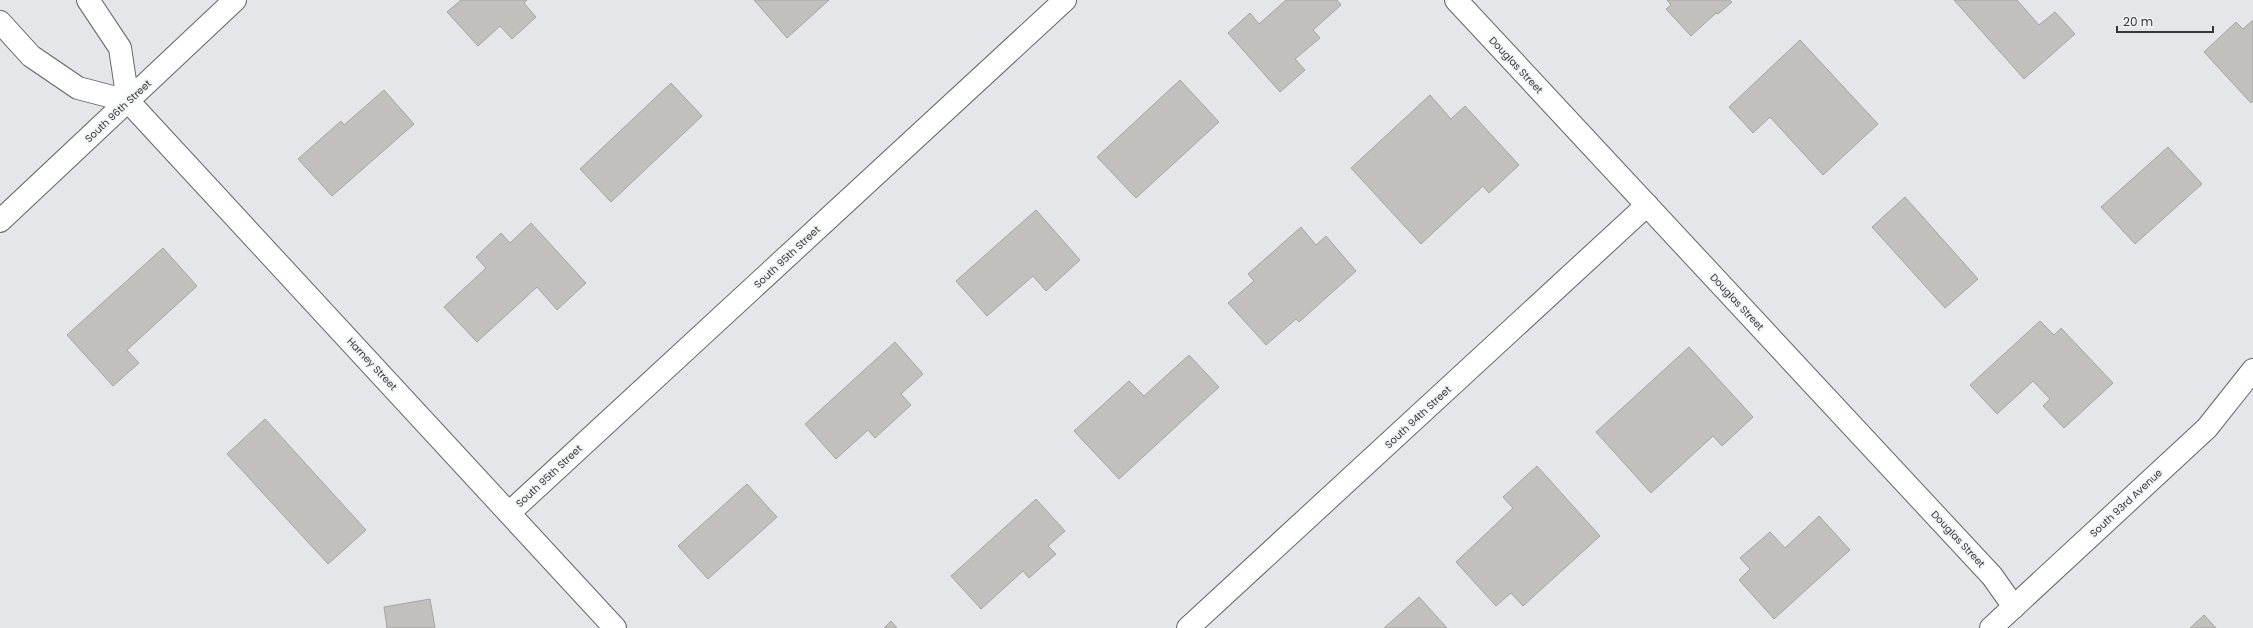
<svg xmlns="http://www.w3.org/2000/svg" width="2253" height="628" font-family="Poppins,sans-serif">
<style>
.building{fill:#c2c0bc;stroke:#a6a4a0}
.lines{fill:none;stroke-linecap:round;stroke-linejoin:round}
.minor-casing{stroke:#646569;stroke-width:24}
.tertiary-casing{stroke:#646569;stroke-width:24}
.minor{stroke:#fff;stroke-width:22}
.tertiary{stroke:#fff;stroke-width:22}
.labels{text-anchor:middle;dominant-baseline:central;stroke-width:3.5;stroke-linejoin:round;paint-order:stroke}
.street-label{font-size:10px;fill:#363738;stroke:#f1f3f7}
</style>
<rect width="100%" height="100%" fill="#e4e6e9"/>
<g class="building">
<path d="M461,0H527L524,3L536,17L512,39L500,26L478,46L447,12Z"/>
<path d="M754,0H829L787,38Z"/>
<path d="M1286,0H1337L1341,5L1313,30L1320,38L1295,59L1305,70L1280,92L1228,33L1250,13L1259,24Z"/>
<path d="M1667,0H1729L1732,2L1718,14L1716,13L1691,36L1666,9L1671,5Z"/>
<path d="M1954,0H2017L2039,25L2055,12L2075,34L2024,79Z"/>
<path d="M2253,20V101L2251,103L2204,52L2236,22L2243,29Z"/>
<path d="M1800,40L1878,124L1823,175L1770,117L1753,133L1729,107Z"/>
<path d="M1180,80L1219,122L1136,198L1097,157Z"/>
<path d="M671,83L702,116L611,202L580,169Z"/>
<path d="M384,90L414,124L332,196L298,159L341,121L344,125Z"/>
<path d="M1430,95L1451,119L1465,106L1519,165L1489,193L1483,186L1421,244L1351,168Z"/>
<path d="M2168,147L2202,184L2135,244L2101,207Z"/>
<path d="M1905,197L1978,279L1945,308L1872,227Z"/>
<path d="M1036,210L1080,260L1046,291L1033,276L987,316L956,281Z"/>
<path d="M531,223L586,283L557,310L537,287L477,342L444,307L486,268L476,257L501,233L510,243Z"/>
<path d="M1301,227L1316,245L1326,236L1356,271L1299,322L1296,319L1266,345L1228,303L1254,281L1248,274Z"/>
<path d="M163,248L197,286L127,350L139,363L113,386L67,335Z"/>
<path d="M2040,321L2054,335L2061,328L2113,383L2064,428L2043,406L2050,399L2033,381L1997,414L1970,385Z"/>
<path d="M895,342L923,374L901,394L911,405L875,438L868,430L836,459L805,424Z"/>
<path d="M1689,347L1753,417L1722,446L1713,436L1651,493L1596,432Z"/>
<path d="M1189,355L1219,387L1119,479L1074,431L1129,381L1144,396Z"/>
<path d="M265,419L366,530L328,564L227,454Z"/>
<path d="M1537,466L1600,536L1523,606L1511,593L1496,606L1456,562L1513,508L1503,497Z"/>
<path d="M747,484L777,517L708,579L678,546Z"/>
<path d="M1036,499L1065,531L1048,546L1056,554L1029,578L1023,571L981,609L951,576Z"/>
<path d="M1819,516L1850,550L1774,619L1739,580L1750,569L1740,558L1770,532L1785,548Z"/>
<path d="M1419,597L1447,628H1384Z"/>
<path d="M430,599L435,628H387L384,607Z"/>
<path d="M2204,615L2216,628H2190Z"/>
<path d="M891,621L897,628H884Z"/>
</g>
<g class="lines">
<defs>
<g id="minor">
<path d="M88,0L120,48L128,101"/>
<path d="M1456,0L1992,576L2014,607"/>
<path d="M0,22L31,56L78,88L128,101"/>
<path d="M128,101L615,628"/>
<path d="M509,513L1065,0"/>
<path d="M1188,628L1647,205"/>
<path d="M1991,628L2207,428L2253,370"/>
</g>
<path id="tertiary" d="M0,221L235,0"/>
</defs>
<use href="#minor" class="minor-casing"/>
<use href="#tertiary" class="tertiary-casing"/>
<use href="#minor" class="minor"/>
<use href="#tertiary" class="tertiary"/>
</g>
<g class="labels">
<g class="street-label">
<text transform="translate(1516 65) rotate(47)">Douglas Street</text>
<text transform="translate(118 111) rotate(-43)">South 96th Street</text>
<text transform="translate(787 257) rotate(-43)">South 95th Street</text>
<text transform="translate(1737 302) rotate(47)">Douglas Street</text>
<text transform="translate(372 364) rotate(47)">Harney Street</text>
<text transform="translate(1418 417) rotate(-43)">South 94th Street</text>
<text transform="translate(549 476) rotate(-43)">South 95th Street</text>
<text transform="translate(2126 503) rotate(-43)">South 93rd Avenue</text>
<text transform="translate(1958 539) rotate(47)">Douglas Street</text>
</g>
</g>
<path d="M2117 26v6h96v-6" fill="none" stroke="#363738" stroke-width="2"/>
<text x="2123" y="26" font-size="12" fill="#363738" stroke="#f1f3f7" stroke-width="3" paint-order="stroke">20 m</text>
</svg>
